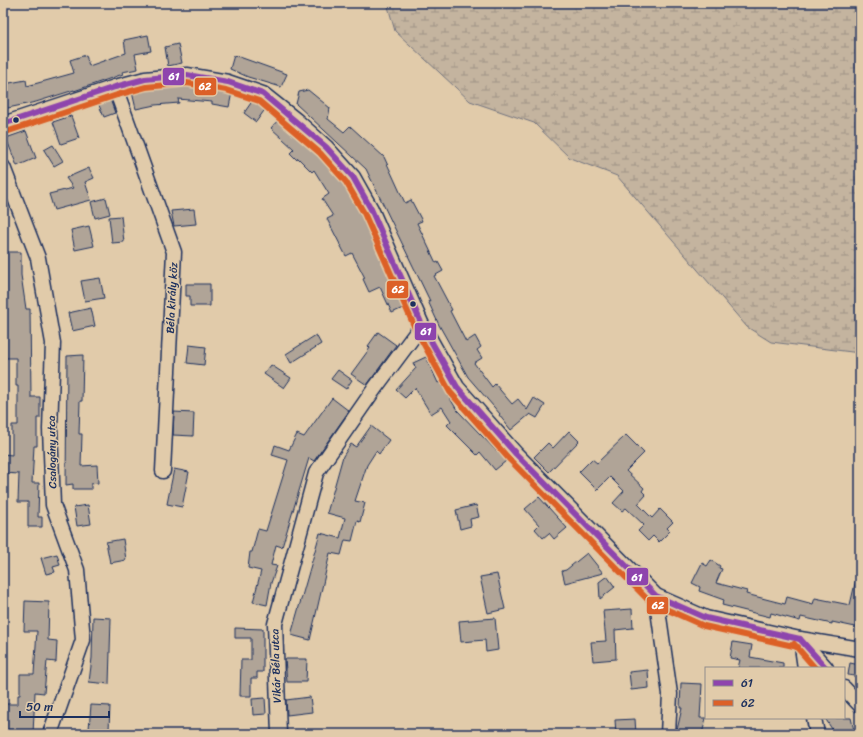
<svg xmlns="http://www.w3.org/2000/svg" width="863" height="737" font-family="Sriracha,sans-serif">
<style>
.wetland{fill:url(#wetland-marsh);stroke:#70727e}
.building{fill:#b0a497;stroke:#1b2f5e}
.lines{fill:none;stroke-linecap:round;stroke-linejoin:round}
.minor-casing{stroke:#1b2f5e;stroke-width:17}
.minor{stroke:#e1cbaa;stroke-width:14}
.bus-1-casing{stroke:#e1cbaa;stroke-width:9}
.bus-2-casing{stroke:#e1cbaa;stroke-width:9}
.bus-1{stroke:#8e44ad;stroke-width:6}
.bus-2{stroke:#dc6028;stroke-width:6}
.bus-dot{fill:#1b2f5e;stroke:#e1cbaa;stroke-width:1.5}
.labels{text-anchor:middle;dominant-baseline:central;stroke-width:3;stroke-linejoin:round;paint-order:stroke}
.street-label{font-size:11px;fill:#1b2f5e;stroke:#e1cbaa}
.line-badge{stroke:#e1cbaa;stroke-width:1.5}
.badge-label{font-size:11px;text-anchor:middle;font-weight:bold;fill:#fff}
</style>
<defs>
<pattern id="wetland-marsh" width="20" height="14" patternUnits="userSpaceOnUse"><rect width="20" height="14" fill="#c4b49f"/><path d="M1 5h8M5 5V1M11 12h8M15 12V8" fill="none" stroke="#9e9385"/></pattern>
</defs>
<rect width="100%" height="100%" fill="#e1cbaa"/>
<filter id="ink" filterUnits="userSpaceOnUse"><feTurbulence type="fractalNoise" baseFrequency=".025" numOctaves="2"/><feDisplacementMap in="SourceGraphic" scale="8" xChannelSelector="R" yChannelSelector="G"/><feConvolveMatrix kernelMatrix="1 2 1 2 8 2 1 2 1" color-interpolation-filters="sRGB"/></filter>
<g filter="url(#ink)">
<path class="wetland" d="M387,3H860V353L771,342L747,327L617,176L570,158L534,123L470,101L395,31Z"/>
<g class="building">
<path d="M148,35L151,51L135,54L138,69L122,72L123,74L74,91V90L36,102L3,109L4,84L26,80L27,86L74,73L70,60L86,55L89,66L126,53L124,40Z"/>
<path d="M178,44L182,63L168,66L165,47Z"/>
<path d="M234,55L287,74L281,87L248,77L230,69Z"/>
<path d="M187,84L232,92L229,107L212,104V102L178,99L179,103L155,105L136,109L132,92L160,86Z"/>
<path d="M308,90L330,108L328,119L344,132L350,126L384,157L405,203L411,200L422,221L417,223L436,263L438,262L443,271L434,276L452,310L450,311L466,342L475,336L481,347L477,350L482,358L474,363L492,387L495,384L512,404L518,399L527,410L534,398L545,405L537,418L530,414L511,430L499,415L500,414L468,377L439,325L428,301H430L366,169L296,104L299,92Z"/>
<path d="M110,99L115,113L104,117L98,103Z"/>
<path d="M253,100L266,108L256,122L244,113Z"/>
<path d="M71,116L79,138L61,144L53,122Z"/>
<path d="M279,119L304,138L311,146L310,147L340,175L364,214L405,307L392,313L380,287L369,292L363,279L365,278L352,253L346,256L327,219L333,216L322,199L329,194L314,170L312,172L298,158L297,160L290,153L294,149L271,128Z"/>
<path d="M26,131L36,158L17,166L6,138Z"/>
<path d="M53,145L63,161L54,166L44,150Z"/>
<path d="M89,168L94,178L85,182L91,200L54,210L49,194L73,188L66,178Z"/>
<path d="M106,198L110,214L95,218L91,202Z"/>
<path d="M194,209L196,224L174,226L171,211Z"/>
<path d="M121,216L124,242L112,243L109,217Z"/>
<path d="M89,226L94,246L75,250L71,230Z"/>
<path d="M3,252H21V275L26,309H30L31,397H40V418H37V446H34L32,483H39L38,517H42V527H28V502H18L19,474L3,473V454L12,455V425H18V386H16V358H3V309H6L3,285Z"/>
<path d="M100,278L104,298L85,301L81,281Z"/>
<path d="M186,284H210V306H190V296H186Z"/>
<path d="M91,308L95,326L72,331L68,313Z"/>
<path d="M378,332L396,345L367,385L351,374L370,348L368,346Z"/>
<path d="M316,335L321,344L291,363L286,354Z"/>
<path d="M189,345L206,347L204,365L187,363Z"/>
<path d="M83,355L82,401H80L79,434H82L81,466L97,465L98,483L91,484V489H73V484L66,485L67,356Z"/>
<path d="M426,357L438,383L440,382L457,410L506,461L495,470L480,452L477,455L447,425L451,421L442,407L431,414L415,388L405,398L396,390L416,368L413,363Z"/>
<path d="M271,365L291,378L284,388L264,374Z"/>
<path d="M338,370L352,380L346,389L331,379Z"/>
<path d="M332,398L349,411L314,461L309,458L282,547L276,545L271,565L277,566L271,583L267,605L253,602L261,571L248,568L250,552H252L258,529L266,531L288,460L272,455L275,445L289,450L297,434L304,437Z"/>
<path d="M174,412L194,413L193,436L173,435Z"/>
<path d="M371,426L389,440L379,454L376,451L367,465L355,501L365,503L360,522L357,521L352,541L345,540L341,555L330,553L310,640L291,635L320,533L340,538L345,518L327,513L343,456L351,444L356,447Z"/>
<path d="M569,431L579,441L549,472L534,457L548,443L553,448Z"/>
<path d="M626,435L644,453L626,471L644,488L642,491L646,495L638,504L652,518L660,509L673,522L667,528L670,531L659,542L653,536L648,541L638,531L644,525L626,508L622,511L613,503L624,491L610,477L597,490L579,472L592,459L597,463Z"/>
<path d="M174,469L189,472L182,507L167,504Z"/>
<path d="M539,497L567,528L554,539L549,533L543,538L535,529L539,525L525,509Z"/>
<path d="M88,505L91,524L77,526L74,507Z"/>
<path d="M476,505L479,517L470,519L471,526L460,529L456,510Z"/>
<path d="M123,539L126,560L110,563L106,542Z"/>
<path d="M587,553L603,573L565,583L562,571L566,570Z"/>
<path d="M57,554L60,565L53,567L55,572L46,574L41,558Z"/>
<path d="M711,560L720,566L719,568L722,569L716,583L747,591L746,594L785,604L787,597L813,604L815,598L850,605L856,579H860V628L832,622V624L801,617L800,621L771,613L770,617L722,605L724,600L699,591L700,587L692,583L702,563L707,566Z"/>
<path d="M497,574L505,609L488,613L480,577Z"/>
<path d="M607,576L615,587L600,599L599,582Z"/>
<path d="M25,601L49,602L48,640L57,641L56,662L47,661L44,693L35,692L33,734H15V730H3V704H18V695H20V674H34L37,631H24Z"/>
<path d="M632,609L633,628L615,630L616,659L593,661L591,642L606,641L603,611Z"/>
<path d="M93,617L111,618L109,684L89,682L92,658Z"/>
<path d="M495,618L498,650L486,652L485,640L461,642L459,621Z"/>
<path d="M235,628L263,629V672H257V678H251V696H240L241,660H251V638H235Z"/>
<path d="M733,642L752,645L750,657L783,663V668H738L740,660L730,658Z"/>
<path d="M285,659H307L306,682H287Z"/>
<path d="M850,663L860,665V677L848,675Z"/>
<path d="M648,670L649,688L631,690L629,672Z"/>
<path d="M681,683L702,684L700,718H706L702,734L677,730L682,708H680Z"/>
<path d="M310,697L312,712L287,715L286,700Z"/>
<path d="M265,698L266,714L253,715L252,699Z"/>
<path d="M91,705L110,706L109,730L89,729Z"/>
<path d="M825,718H851L855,734H835Z"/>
<path d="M635,719L636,734H616L615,720Z"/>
</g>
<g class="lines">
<defs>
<g id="minor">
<path d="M115,87L174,252L163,471"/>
<path d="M3,124L115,87L145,79L187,75L228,82L263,94L297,121L326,147L353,177L371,209L422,325L457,387L516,454L656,596L706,618L800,639L860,649"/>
<path d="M3,167L38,258L53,343L50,429L53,505L77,570L83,640L50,734"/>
<path d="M656,596L670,694L668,734"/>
<path d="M800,639L826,668"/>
<path d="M801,640L805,668"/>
<path d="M844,688L860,705"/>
<path d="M814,718L817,734"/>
<path d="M279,734L275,624L316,473L375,388L422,325"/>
</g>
</defs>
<use href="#minor" class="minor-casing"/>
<use href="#minor" class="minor"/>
<defs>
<g id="bus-1">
<path d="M3,124L115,87L145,79L187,75L228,82L263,94L326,147L353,177L371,209L422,325L457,387L516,454L656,596L706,618L800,639"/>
<path d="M800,639L826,668"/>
</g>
<g id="bus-2">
<path d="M6,132L117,95L146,87L187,83L226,90L259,101L320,153L346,182L364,213L415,328L450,392L510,460L650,602L704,626L798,647"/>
<path d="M794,644L815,668"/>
</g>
</defs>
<use href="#bus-1" class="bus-1-casing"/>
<use href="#bus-2" class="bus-2-casing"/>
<use href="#bus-1" class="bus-1"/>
<use href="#bus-2" class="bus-2"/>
</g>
</g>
<g class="bus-dot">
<circle cx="16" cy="120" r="3.5"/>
<circle cx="413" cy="304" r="3.5"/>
</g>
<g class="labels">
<g class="street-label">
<text transform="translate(172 298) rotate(-87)">Béla király köz</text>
<text transform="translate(52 452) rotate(-91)">Csalogány utca</text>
<text transform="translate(276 666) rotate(-92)">Vikár Béla utca</text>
</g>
</g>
<g class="line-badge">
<rect x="162" y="67" width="23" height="19" rx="4" fill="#8e44ad"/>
<rect x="194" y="77" width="23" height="19" rx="4" fill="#dc6028"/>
<rect x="386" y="280" width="23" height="19" rx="4" fill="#dc6028"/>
<rect x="414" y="322" width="23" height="19" rx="4" fill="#8e44ad"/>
<rect x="626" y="567" width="23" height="19" rx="4" fill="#8e44ad"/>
<rect x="646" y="596" width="23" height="19" rx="4" fill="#dc6028"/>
</g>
<g class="badge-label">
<text x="174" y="80">61</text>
<text x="205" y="90">62</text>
<text x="398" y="293">62</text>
<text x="426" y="335">61</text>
<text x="637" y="581">61</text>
<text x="658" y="609">62</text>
</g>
<rect width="863" height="737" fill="none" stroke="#e1cbaa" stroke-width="16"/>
<rect x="8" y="8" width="847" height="721" fill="none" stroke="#1b2f5e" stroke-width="1.5" filter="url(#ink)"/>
<rect x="705" y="667" width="140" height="52" fill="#e1cbaa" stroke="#928d8c"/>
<rect x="713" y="680" width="20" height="6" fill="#8e44ad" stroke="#928d8c"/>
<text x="741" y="687" font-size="12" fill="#1b2f5e">61</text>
<rect x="713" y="700" width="20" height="6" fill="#dc6028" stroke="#928d8c"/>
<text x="741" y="707" font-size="12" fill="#1b2f5e">62</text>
<path d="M20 711v6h89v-6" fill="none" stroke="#1b2f5e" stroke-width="2"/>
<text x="26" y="711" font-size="12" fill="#1b2f5e" stroke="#e1cbaa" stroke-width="3" paint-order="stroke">50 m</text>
</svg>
